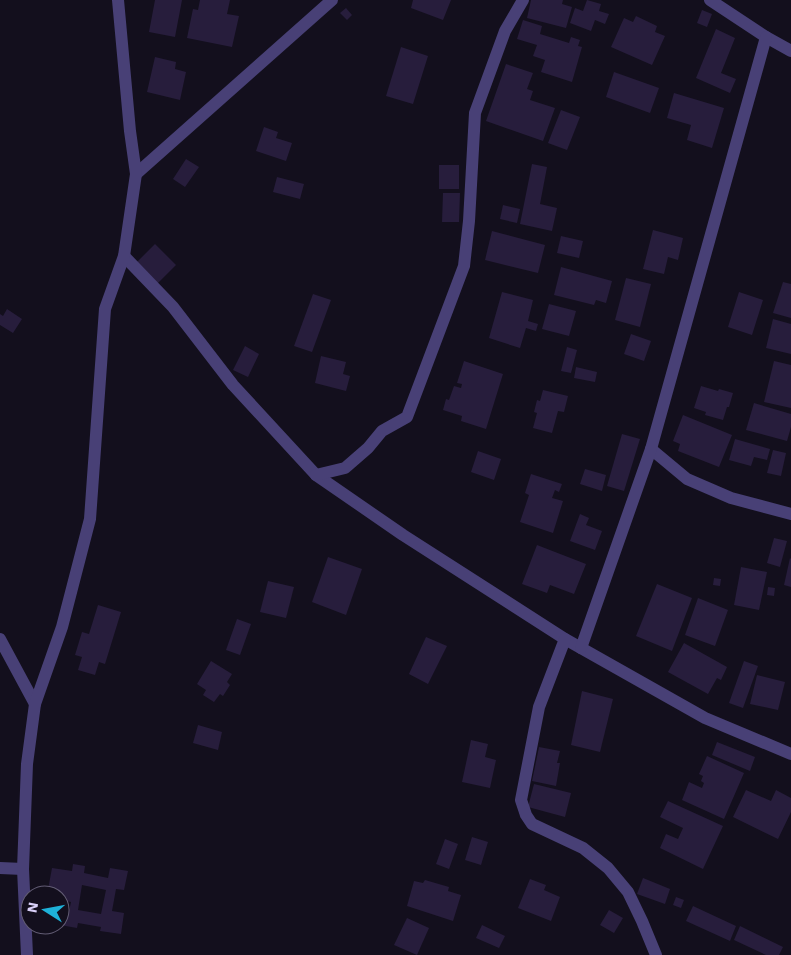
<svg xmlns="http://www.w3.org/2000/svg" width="791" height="955" font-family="'Work Sans',sans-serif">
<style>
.building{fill:#271d3c;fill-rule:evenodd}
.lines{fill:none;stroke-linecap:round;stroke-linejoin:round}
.minor{stroke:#484076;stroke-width:12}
</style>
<rect width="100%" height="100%" fill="#130f1d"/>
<g class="building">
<path d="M155,0H182L175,37L149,32Z"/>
<path d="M200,0H230L227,14L239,16L232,47L187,38L193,9L198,10Z"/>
<path d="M413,0H451L443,20L411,8Z"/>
<path d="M531,0H563L562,4L572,7L566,28L527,18Z"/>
<path d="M587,0L601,4L599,11L609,14L605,24L595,20L591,31L570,23L575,8L583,11Z"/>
<path d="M346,8L352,15L347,20L340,13Z"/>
<path d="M702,10L712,14L707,27L697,23Z"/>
<path d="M636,16L657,26L655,32L665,36L652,65L611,47L624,18L633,22Z"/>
<path d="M523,20L542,26L540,34L569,43L571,37L580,40L578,46L582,47L572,82L541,72L545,60L533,56L537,45L517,39Z"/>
<path d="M716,29L735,38L721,73L736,79L730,93L696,78Z"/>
<path d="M401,47L428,56L413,104L386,96Z"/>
<path d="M155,57L176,62L175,69L186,72L180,100L147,92Z"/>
<path d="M506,64L533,73L527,89L533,91L530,100L555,108L543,141L486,121Z"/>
<path d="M614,72L659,88L650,113L606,97Z"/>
<path d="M674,93L724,108L712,148L687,140L691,125L667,118Z"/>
<path d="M561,110L580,117L567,150L548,143Z"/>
<path d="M264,127L278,132L276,138L292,143L286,161L256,151Z"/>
<path d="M186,159L199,167L185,187L173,179Z"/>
<path d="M532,164L547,167L540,204L557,208L552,231L520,224Z"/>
<rect x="439" y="165" width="20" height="24"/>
<path d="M277,177L304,184L300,199L273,192Z"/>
<path d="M443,193H460L459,222H442Z"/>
<path d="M503,205L520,209L517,223L500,219Z"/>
<path d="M653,230L683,238L678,260L668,257L664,274L643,269Z"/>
<path d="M492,231L545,245L538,273L485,260Z"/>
<path d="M561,236L583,241L579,258L557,253Z"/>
<path d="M155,244L176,265L157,284L137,262Z"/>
<path d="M561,267L612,281L606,303L596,300L594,305L554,295Z"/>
<path d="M626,278L651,284L640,327L615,320Z"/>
<path d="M783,282L791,284V318L773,313Z"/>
<path d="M502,292L533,300L528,321L538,324L536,331L526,328L520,348L489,338Z"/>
<path d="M739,292L763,300L752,335L728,327Z"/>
<path d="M313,294L331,300L312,352L294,346Z"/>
<path d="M549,304L576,311L569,336L542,329Z"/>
<path d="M7,309L22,319L13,333L0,325V314L3,316Z"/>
<path d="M773,319L791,324V354L766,348Z"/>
<path d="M631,334L651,341L644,361L624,354Z"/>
<path d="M245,346L259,354L248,377L233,370Z"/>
<path d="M567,347L577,350L571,373L561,371Z"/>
<path d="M321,356L346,362L343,374L350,376L346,391L315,383Z"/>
<path d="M464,361L503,374L486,429L461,421L462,416L443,410L446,399L449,400L454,386L461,388L462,384L457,383Z"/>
<path d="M774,361L791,365V408L764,402Z"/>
<path d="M576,367L597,372L595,382L574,378Z"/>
<path d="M701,386L718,391L719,389L733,393L729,407H727L723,420L705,415L706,412L694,408Z"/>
<path d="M543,390L568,396L564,412L558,411L552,433L533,428L537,413L534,412L537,400L540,401Z"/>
<path d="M754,403L791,414V427L787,441L746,430Z"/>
<path d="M683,415L732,435L719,467L678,451L680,444L673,441Z"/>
<path d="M622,434L640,439L624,491L607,486Z"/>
<path d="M735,439L770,449L767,460L754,457L751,466L729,460Z"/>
<path d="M773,450L786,453L781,476L767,473Z"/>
<path d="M478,451L501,459L494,480L471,472Z"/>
<path d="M585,469L606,475L602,491L580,484Z"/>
<path d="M531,474L562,484L559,492L555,490L552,498L563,501L553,533L520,522L529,495L525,493Z"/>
<path d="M580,514L589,518L586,525L602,531L595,550L570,541Z"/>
<path d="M774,538L787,541L780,567L767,563Z"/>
<path d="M537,545L586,564L574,594L550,585L547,593L522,584Z"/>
<path d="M328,557L362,569L346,615L312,602Z"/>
<path d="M790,558L791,559V587L784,585Z"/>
<path d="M741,567L767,572L759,610L734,605Z"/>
<path d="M714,578L721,579L720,586L713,585Z"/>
<path d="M268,581L294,587L286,618L260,612Z"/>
<path d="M657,584L692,598L672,651L636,636Z"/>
<path d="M768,587L775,588L774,596L767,595Z"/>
<path d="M698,598L728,610L715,646L685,635Z"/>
<path d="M98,605L121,612L105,664L99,662L95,675L78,670L82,657L75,655L82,632L89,634Z"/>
<path d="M237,619L251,624L240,655L226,650Z"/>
<path d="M426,637L447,646L428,684L409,674Z"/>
<path d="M684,643L727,667L721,680L717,678L708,694L668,672Z"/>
<path d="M211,661L232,674L227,682L230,685L223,696L220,694L214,702L203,695L206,690L197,684Z"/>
<path d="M744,661L758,666L743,708L729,703Z"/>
<path d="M757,675L785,682L778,710L750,704Z"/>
<path d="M582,691L613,699L600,752L571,745Z"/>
<path d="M198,725L222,732L218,750L193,743Z"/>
<path d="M471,740L488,744L485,757L496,760L490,788L462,782Z"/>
<path d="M717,742L755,757L750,771L712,755Z"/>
<path d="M539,747L560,751L557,763H560L556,786L532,781Z"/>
<path d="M707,756L744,773L724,819L682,800L689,782L702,788L704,783L701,781L703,776L699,774Z"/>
<path d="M534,784L571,793L565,817L528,807Z"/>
<path d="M746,790L771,801L776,790L791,798V812L778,839L733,817Z"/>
<path d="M668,801L723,826L703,869L660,848L666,834L678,839L683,828L660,817Z"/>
<path d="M472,837L488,842L481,865L465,860Z"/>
<path d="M445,839L458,844L449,869L436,864Z"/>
<path d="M73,864L85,866L84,873L108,878L110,868L128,871L124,890L116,889L112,911L124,913L121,934L100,931L101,927L78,923L77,928L60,925V914L68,916L71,902L60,900V895H47L52,868L72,871ZM82,885L106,890L101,914L78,910Z"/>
<path d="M643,878L670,889L665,904L637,894Z"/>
<path d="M530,879L546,885L544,890L560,897L551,921L518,908Z"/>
<path d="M425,880L449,887L448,891L461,895L453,921L407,906L414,881L423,883Z"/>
<path d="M676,897L684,900L681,908L673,905Z"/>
<path d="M693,906L736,926L730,941L686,921Z"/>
<path d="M609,910L623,918L614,933L600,925Z"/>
<path d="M407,918L429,928L417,955L394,945Z"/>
<path d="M482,925L505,936L499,948L476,938Z"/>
<path d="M740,926L783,947L779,955H766L734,940Z"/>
</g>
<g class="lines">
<g class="minor">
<path d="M710,0L766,37L791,51"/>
<path d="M136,174L332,0"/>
<path d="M124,256L173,307L233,385L316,475L403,535L565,639L705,718L791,754"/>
<path d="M651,449L687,479L731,498L791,514"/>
<path d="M316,475L345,468L368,448L382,431L407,417L464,266L469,221L475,113L505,31L523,0"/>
<path d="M0,639L35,704"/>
<path d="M565,639L539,707L521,800L526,815L532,824L583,848L608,868L628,892L642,921L656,955"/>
<path d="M581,648L651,449L766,37"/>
<path d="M0,868L23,869"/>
<path d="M27,955L23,869L27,764L35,704L62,627L90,519L105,309L124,256L136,174L130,131L118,0"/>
</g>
</g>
<g transform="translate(45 910) rotate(281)"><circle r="24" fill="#130f1d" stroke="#635d75"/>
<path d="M0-4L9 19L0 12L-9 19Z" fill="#1eb1d8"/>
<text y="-8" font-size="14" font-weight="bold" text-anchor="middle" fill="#dad1f9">N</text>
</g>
</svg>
